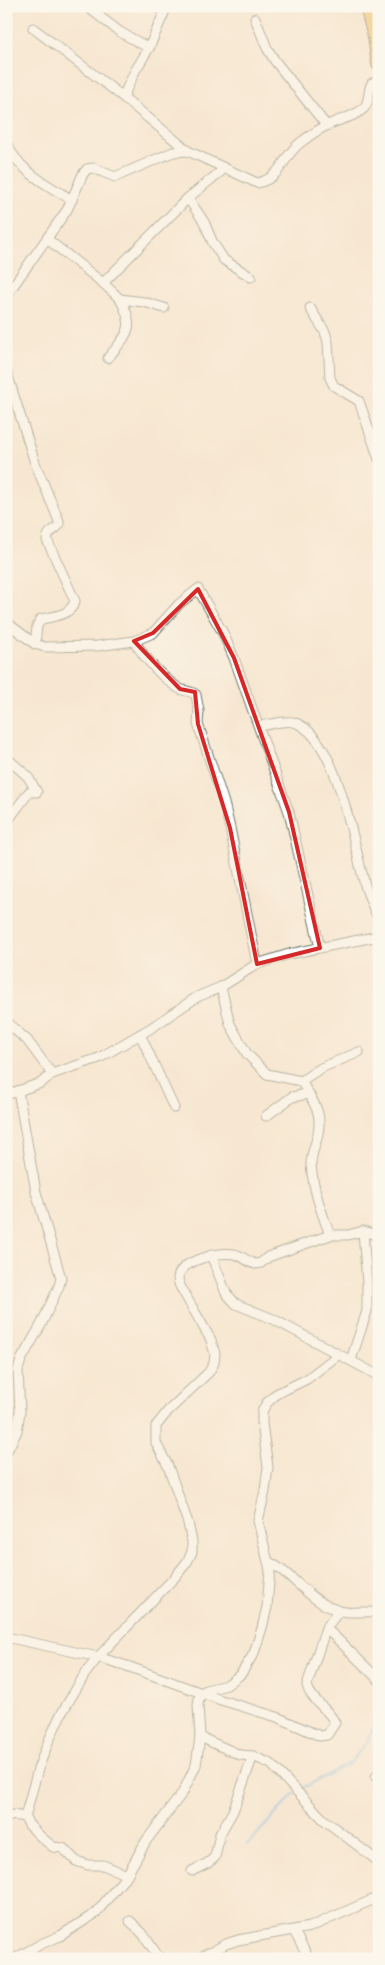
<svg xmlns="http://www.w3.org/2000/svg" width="385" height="1965" font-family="'Gentium Book Plus',serif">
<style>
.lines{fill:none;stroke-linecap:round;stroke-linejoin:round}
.stream{stroke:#6fb8e7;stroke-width:2}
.minor-casing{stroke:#6b786b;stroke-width:11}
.highway-casing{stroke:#6b786b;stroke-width:16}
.minor{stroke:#fff;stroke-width:9}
.highway{stroke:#efc469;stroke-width:14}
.marked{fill:none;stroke:#d62828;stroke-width:4;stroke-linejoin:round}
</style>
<rect width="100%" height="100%" fill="#fbf7ec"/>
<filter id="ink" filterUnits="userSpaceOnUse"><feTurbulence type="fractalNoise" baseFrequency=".02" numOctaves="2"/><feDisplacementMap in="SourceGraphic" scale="10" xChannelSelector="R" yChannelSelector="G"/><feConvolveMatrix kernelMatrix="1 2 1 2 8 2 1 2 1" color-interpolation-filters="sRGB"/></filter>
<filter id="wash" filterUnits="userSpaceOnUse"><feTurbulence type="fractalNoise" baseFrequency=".0096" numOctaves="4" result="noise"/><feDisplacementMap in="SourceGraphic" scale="20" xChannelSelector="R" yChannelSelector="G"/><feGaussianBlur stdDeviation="1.12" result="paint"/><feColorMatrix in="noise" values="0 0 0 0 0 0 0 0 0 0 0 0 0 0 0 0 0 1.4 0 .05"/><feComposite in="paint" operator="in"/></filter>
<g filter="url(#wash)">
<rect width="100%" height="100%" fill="#f7e7d2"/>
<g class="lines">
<g class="stream">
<path d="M301,1789L350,1763L366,1743L379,1717"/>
<path d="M247,1845L295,1793"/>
</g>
</g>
</g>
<g filter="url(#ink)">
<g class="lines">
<defs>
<g id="minor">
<path d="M86,6L120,32L149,48"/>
<path d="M255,18L267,48L275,61L326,125"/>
<path d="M33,28L123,97L188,151"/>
<path d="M123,97L135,71L149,48L167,6"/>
<path d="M6,142C18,171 46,184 72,200"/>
<path d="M188,198L204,222L213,243L224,260L251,277"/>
<path d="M47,239L103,283L120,299L144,302L164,308"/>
<path d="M103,283L188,198L224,169"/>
<path d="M6,296L67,210L83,174L87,169L93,168L115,177L173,152L188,151L257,183C282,178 282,157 300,143C308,137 317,130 326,126C338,119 354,118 364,108C371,100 367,91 372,83L379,81"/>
<path d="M310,308L325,332L328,342L330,378L334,386L359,401L379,459"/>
<path d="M108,358C127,334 137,329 120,299"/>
<path d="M6,370L35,463L59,521V525C54,532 48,530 47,540L75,601C70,616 55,616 41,619L37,626L35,644"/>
<path d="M6,622L35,644L45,647L97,646L134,641L153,633L179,604L198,589L223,633L234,658L289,812L320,948"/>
<path d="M134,641C146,660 159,675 178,688C184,692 191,690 196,695L199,711L198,724L224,803L230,828L257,964"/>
<path d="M259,726C269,725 284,720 293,722C337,734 353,843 364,881C367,895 374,908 379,921"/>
<path d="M6,757L28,777L37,792H29L6,823"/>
<path d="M221,987L230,1024L247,1054L267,1074L301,1081L321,1068L359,1052"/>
<path d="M6,1022L27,1040L52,1074"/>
<path d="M140,1034L174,1108"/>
<path d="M301,1081C313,1102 324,1112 317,1138C315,1146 311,1155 311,1164C313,1189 321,1211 330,1235"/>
<path d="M6,1095L41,1083L52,1074L99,1058L151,1028L197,997L221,987L257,964L289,954L379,936"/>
<path d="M266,1116L292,1097L308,1094"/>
<path d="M211,1255L226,1293L236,1304L273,1319L379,1376"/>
<path d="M351,1360L367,1311V1284L363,1231"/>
<path d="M6,1453L17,1431L20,1412L18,1370L21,1360L41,1325L59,1286L61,1278L36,1192L18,1091"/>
<path d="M269,1562C295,1575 310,1603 340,1611C352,1614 366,1610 379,1613"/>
<path d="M326,1628L379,1680"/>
<path d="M6,1637L98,1657L127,1666L221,1700L277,1717L320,1736L327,1735L335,1723C329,1709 310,1700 307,1685L326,1628L339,1611"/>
<path d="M200,1737L240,1755L253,1756L271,1764L323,1819L379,1862"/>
<path d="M376,1777L379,1773"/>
<path d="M25,1817L38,1769L49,1740L60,1716L85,1674L98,1657L175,1577L187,1562L192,1552V1542L188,1523L168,1466L156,1443V1426L168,1411L209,1372L214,1363L215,1354L211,1340L180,1286C179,1283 178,1281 178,1278C180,1260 219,1252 234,1254C241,1255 248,1262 255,1264L261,1263L268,1257L330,1235H348L363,1231L379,1236"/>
<path d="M6,1819L12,1815L25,1817L29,1825L41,1837L53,1847L63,1848L76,1861L88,1865H103L127,1875"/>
<path d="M192,1871L208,1863L215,1857L220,1834L233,1811L253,1756"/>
<path d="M130,1921L143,1934L160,1959"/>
<path d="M294,1931L309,1959"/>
<path d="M14,1959L41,1944L60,1936L96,1913L127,1875L146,1841L183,1792L196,1765L200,1737L198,1705L200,1694L206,1690L227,1685L241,1674L254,1653L262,1628L267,1607L270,1570L258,1521L265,1491L268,1467L262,1423V1412L266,1404L276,1394L307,1379L338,1355"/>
<path d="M198,1959L226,1944L238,1940L310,1927L379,1897"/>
</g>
<path id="highway" d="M367,6L375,37L379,64"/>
</defs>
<use href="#minor" class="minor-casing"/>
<use href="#highway" class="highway-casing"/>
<use href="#minor" class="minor"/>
<use href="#highway" class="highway"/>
</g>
</g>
<path d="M0 0H385V1965H0ZM198,589L234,658L289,812L320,948L257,964L230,828L198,724L195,692L180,689L134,641L153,633Z" fill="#f7e7d2" fill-opacity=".55" fill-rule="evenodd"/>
<path class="marked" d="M198,589L234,658L289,812L320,948L257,964L230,828L198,724L195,692L180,689L134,641L153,633Z"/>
<rect width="385" height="1965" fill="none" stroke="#fbf7ec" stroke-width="25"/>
</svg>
